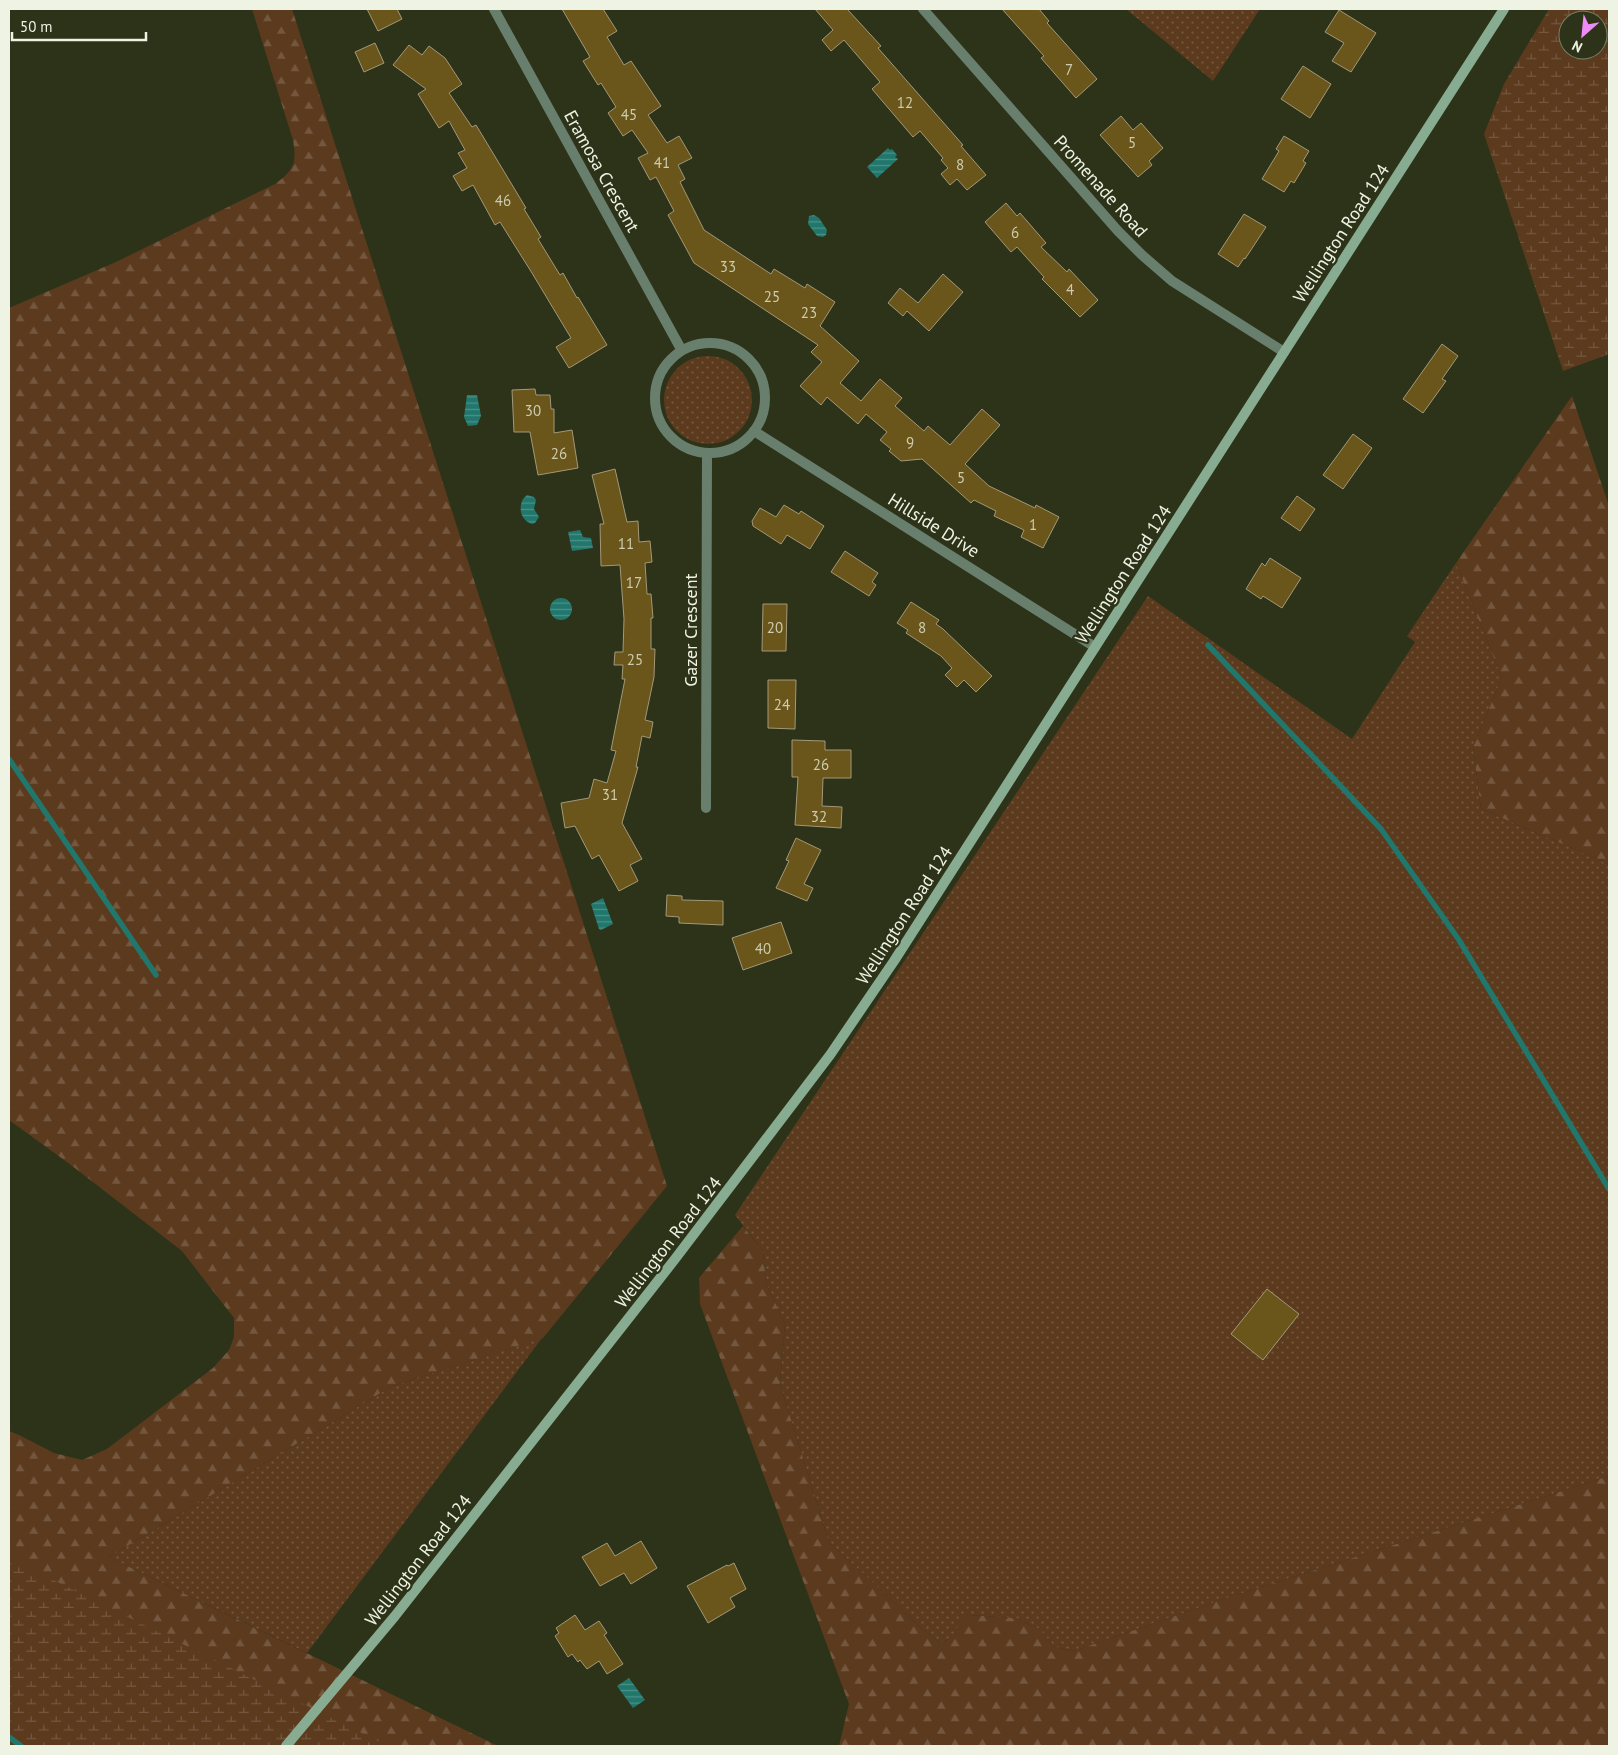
<svg xmlns="http://www.w3.org/2000/svg" width="1618" height="1755" font-family="'PT Sans',sans-serif">
<style>
.grass{fill:url(#grass-dots)}
.forest{fill:url(#forest-firs)}
.wetland{fill:url(#wetland-marsh);fill-rule:evenodd}
.water{fill:url(#water-rules)}
.lines{fill:none;stroke-linecap:round;stroke-linejoin:round}
.stream{stroke:#21776c;stroke-width:5.5}
.building{fill:#6a561a;stroke:#a3987a}
.street{stroke:#697f6e;stroke-width:10}
.secondary{stroke:#88ac91;stroke-width:10}
.labels{text-anchor:middle;dominant-baseline:central;stroke-width:4.5;stroke-linejoin:round;paint-order:stroke}
.number-label{font-size:15px;fill:#cdccb1}
.street-label{font-size:18px;fill:#eef3e3;stroke:#2d3319}
</style>
<defs>
<pattern id="grass-dots" width="8" height="8" patternUnits="userSpaceOnUse" patternTransform="scale(1.25)"><rect width="8" height="8" fill="#5c3a1e"/><path d="M2 2h.1M6 6h.1" fill="none" stroke="#74573f" stroke-width="1.8" stroke-linecap="round"/></pattern>
<pattern id="forest-firs" width="22" height="20" patternUnits="userSpaceOnUse" patternTransform="scale(1.25)"><rect width="22" height="20" fill="#5c3a1e"/><path d="M5 1l3.5 6h-7zM16 11l3.5 6h-7z" fill="#74573f"/></pattern>
<pattern id="wetland-marsh" width="20" height="14" patternUnits="userSpaceOnUse" patternTransform="scale(1.25)"><rect width="20" height="14" fill="#5c3a1e"/><path d="M1 5h8M5 5V1M11 12h8M15 12V8" fill="none" stroke="#74573f"/></pattern>
<pattern id="water-rules" width="6" height="5" patternUnits="userSpaceOnUse" patternTransform="scale(1.25)"><rect width="6" height="5" fill="#21776c"/><path d="M0 2.5h6" fill="none" stroke="#4c9188"/></pattern>
</defs>
<rect width="100%" height="100%" fill="#2d3319"/>
<g class="grass">
<path d="M1126,9H1260L1213,81Z"/>
<circle cx="708" cy="400" r="44"/>
<path d="M1456,563L1502,678L1473,747L1481,809L1609,864V1476L1218,1601L1074,1651L1055,1647L1039,1629L1016,1618L968,1615C959,1625 955,1637 941,1643L930,1636L829,1542L780,1384L785,1324L766,1283L763,1251L735,1215L1148,596L1352,739L1415,642L1407,636Z"/>
<path d="M542,1338L307,1653L109,1557L392,1386Z"/>
</g>
<g class="forest">
<path d="M252,9H292L667,1186L543,1338L392,1386L109,1557L498,1746H9V1431L19,1435L54,1453L82,1460L107,1449L213,1368L229,1350L234,1337V1318L182,1251L71,1165L9,1120V308L116,262L275,184C294,170 297,164 293,140Z"/>
<path d="M1572,396L1609,506V864L1481,809L1473,747L1502,678L1456,563Z"/>
<path d="M743,1226L763,1251L766,1283L785,1324L780,1384L829,1542L930,1636L941,1643C960,1635 955,1621 968,1615L1016,1618L1039,1629L1055,1647L1074,1651L1218,1601L1609,1476V1746H839L849,1704L700,1304L699,1278Z"/>
</g>
<g class="wetland">
<path d="M1549,9H1609V354L1563,371L1484,134L1504,84ZM1568,20H1598V50H1568Z"/>
<path d="M9,1558L388,1746H9Z"/>
</g>
<g class="water">
<path d="M888,148L890,150L892,149L897,155L895,157L898,159L877,178L867,167Z"/>
<path d="M814,215L819,218L827,230L826,235L823,237L817,236L808,224L809,216Z"/>
<path d="M467,395H477L481,416L477,425L468,426L464,417Z"/>
<path d="M527,495L534,497L536,500L534,509L539,517L535,523L532,524C521,520 518,509 523,499Z"/>
<path d="M580,530L583,537L591,538L593,548L572,551L568,532Z"/>
<circle cx="561" cy="609" r="11"/>
<path d="M603,898L613,924L601,930L599,929L591,904Z"/>
<path d="M629,1678L645,1700L633,1708L617,1686Z"/>
</g>
<g class="lines">
<g class="stream">
<path d="M1208,645L1381,829L1459,940L1609,1189"/>
<path d="M9,759L156,975"/>
<path d="M9,1737L21,1746"/>
</g>
</g>
<g class="building">
<path d="M367,9H397L402,19L378,31Z"/>
<path d="M562,9H603L617,31L607,37L624,65L631,61L661,106L648,115L667,143L679,136L692,158L678,165L685,179L680,182L704,230L771,274L774,269L805,288L807,284L835,302L820,326L859,361L840,383L861,401L880,379L902,398L895,406L924,431L928,426L950,445L982,409L1000,425L965,464L989,486L1035,508L1036,505L1059,517L1043,548L1021,537L1024,530L994,516L996,511L974,500L971,503L922,459L901,461L889,451L891,449L880,440L887,432L866,414L858,424L827,397L821,405L800,386L822,362L811,352L818,345L694,263L668,215L674,211L656,177L650,180L638,158L648,153L632,130L623,136L608,113L616,107L601,83L598,85L583,61L590,57Z"/>
<path d="M815,9H847L881,46L878,48L963,145L961,146L986,175L967,190L957,179L950,185L941,174L948,168L941,160L943,158L920,131L913,137L872,89L880,82L844,40L831,51L822,40L833,30Z"/>
<path d="M1002,9H1039L1049,21L1047,23L1097,79L1076,98L1041,58L1044,56Z"/>
<path d="M1339,10L1376,33L1351,72L1332,61L1344,43L1325,32Z"/>
<path d="M375,43L384,63L364,72L355,52Z"/>
<path d="M409,45L422,55L429,46L445,58L462,84L449,93L472,127L476,125L526,208L524,209L541,237L538,239L560,275L563,273L577,298L578,297L607,345L569,368L556,347L571,338L532,273L500,222L495,225L473,185L462,191L453,176L467,168L458,153L465,150L449,121L439,128L418,94L426,89L393,65Z"/>
<path d="M1303,66L1331,84L1310,118L1281,99Z"/>
<path d="M1121,116L1133,130L1141,123L1163,148L1149,161L1152,165L1138,177L1100,135Z"/>
<path d="M1284,136L1309,151L1303,161L1306,163L1294,183L1291,181L1284,192L1262,179L1279,151L1276,149Z"/>
<path d="M1006,203L1017,216L1020,213L1046,243L1041,247L1067,272L1069,269L1098,300L1080,317L1042,279L1044,277L1017,247L1011,252L985,222Z"/>
<path d="M1244,214L1266,227L1245,259L1244,258L1238,267L1218,254Z"/>
<path d="M943,274L963,292L929,331L907,311L903,316L888,303L900,288L918,303Z"/>
<path d="M1442,344L1458,356L1442,379L1446,381L1423,413L1403,399Z"/>
<path d="M535,389L536,395H550L551,409H554V433L572,430L578,468L538,475L530,432H514L512,390Z"/>
<path d="M1353,434L1372,448L1343,489L1323,475Z"/>
<path d="M615,469L627,522L638,521L639,542L650,541L652,562L645,563L647,594H651L653,618H651V649H655L654,677L645,720L653,722L650,738L642,736L636,767H638L622,823L642,859L630,865L638,881L619,891L599,855L592,859L575,826L565,828L561,803L589,798L594,779L607,783L616,751L611,750L625,679H622L623,665H614L615,652H623L624,619L620,565L601,566L600,524H604L592,475Z"/>
<path d="M1297,496L1315,509L1300,531L1281,518Z"/>
<path d="M784,505L799,514L801,511L824,526L810,549L787,535L781,544L753,526L752,521L760,508L776,517Z"/>
<path d="M845,551L878,573L872,582L876,585L869,596L831,572Z"/>
<path d="M1270,558L1301,578L1282,608L1263,596L1261,599L1246,589L1262,563L1265,566Z"/>
<path d="M911,602L939,620L936,624L943,629L992,676L976,692L964,680L957,687L945,675L952,668L941,656L906,633L908,630L897,623Z"/>
<path d="M763,604H787L786,651H762Z"/>
<path d="M768,680H796L795,729L768,728Z"/>
<path d="M792,740L825,741V750H851V778H823L822,806L842,807L841,828L795,825L798,777H792Z"/>
<path d="M796,838L821,850L804,884L813,888L807,901L776,888L789,861L786,860Z"/>
<path d="M667,895L682,896V900L723,901V925L679,923V917L666,916Z"/>
<path d="M781,922L792,953L743,970L732,938Z"/>
<path d="M1267,1289L1299,1314L1263,1360L1231,1334Z"/>
<path d="M641,1541L657,1568L631,1584L624,1573L600,1586L582,1557L607,1543L615,1556Z"/>
<path d="M734,1563L746,1589L730,1598L735,1607L708,1623L687,1586L727,1565L728,1566Z"/>
<path d="M575,1615L585,1630L599,1621L607,1633L604,1635L623,1664L607,1674L599,1661L587,1669L580,1660L578,1662L572,1654L568,1657L555,1636L559,1633L556,1628Z"/>
</g>
<g class="lines">
<g class="street">
<path d="M494,9L681,349"/>
<path d="M923,9L1118,231L1142,255L1172,281L1284,352"/>
<circle cx="710" cy="398" r="55"/>
<path d="M754,431L1095,647"/>
<path d="M706,808L707,453"/>
</g>
<path class="secondary" d="M286,1746L395,1616L675,1259L830,1055L894,961L1504,9"/>
</g>
<g class="labels">
<g class="number-label">
<text x="1069" y="69">7</text>
<text x="905" y="102">12</text>
<text x="629" y="114">45</text>
<text x="1132" y="142">5</text>
<text x="662" y="162">41</text>
<text x="960" y="164">8</text>
<text x="503" y="200">46</text>
<text x="1015" y="232">6</text>
<text x="728" y="266">33</text>
<text x="1070" y="289">4</text>
<text x="772" y="296">25</text>
<text x="809" y="312">23</text>
<text x="533" y="410">30</text>
<text x="910" y="442">9</text>
<text x="559" y="453">26</text>
<text x="961" y="477">5</text>
<text x="1033" y="524">1</text>
<text x="626" y="543">11</text>
<text x="634" y="582">17</text>
<text x="775" y="627">20</text>
<text x="922" y="627">8</text>
<text x="635" y="659">25</text>
<text x="782" y="704">24</text>
<text x="821" y="764">26</text>
<text x="610" y="794">31</text>
<text x="819" y="816">32</text>
<text x="763" y="948">40</text>
</g>
<g class="street-label">
<text transform="translate(602 171) rotate(61)">Eramosa Crescent</text>
<text transform="translate(1101 186) rotate(48)">Promenade Road</text>
<text transform="translate(1341 233) rotate(-57)">Wellington Road 124</text>
<text transform="translate(934 525) rotate(32)">Hillside Drive</text>
<text transform="translate(1123 574) rotate(-57)">Wellington Road 124</text>
<text transform="translate(690 630) rotate(-90)">Gazer Crescent</text>
<text transform="translate(904 915) rotate(-57)">Wellington Road 124</text>
<text transform="translate(668 1242) rotate(-52)">Wellington Road 124</text>
<text transform="translate(418 1560) rotate(-52)">Wellington Road 124</text>
</g>
</g>
<rect width="1618" height="1755" fill="none" stroke="#eef3e3" stroke-width="20"/>
<g transform="translate(1583 35) rotate(207)"><circle r="24" fill="#2d3319" stroke="#7a806a"/>
<path d="M0-4L9 19L0 12L-9 19Z" fill="#ef8bf6"/>
<text y="-8" font-size="14" font-weight="bold" text-anchor="middle" fill="#eef3e3">N</text>
</g>
<path d="M12 32v8h134v-8" fill="none" stroke="#eef3e3" stroke-width="2.5"/>
<text x="20" y="32" font-size="15" fill="#eef3e3" stroke="#2d3319" stroke-width="4" paint-order="stroke">50 m</text>
</svg>
